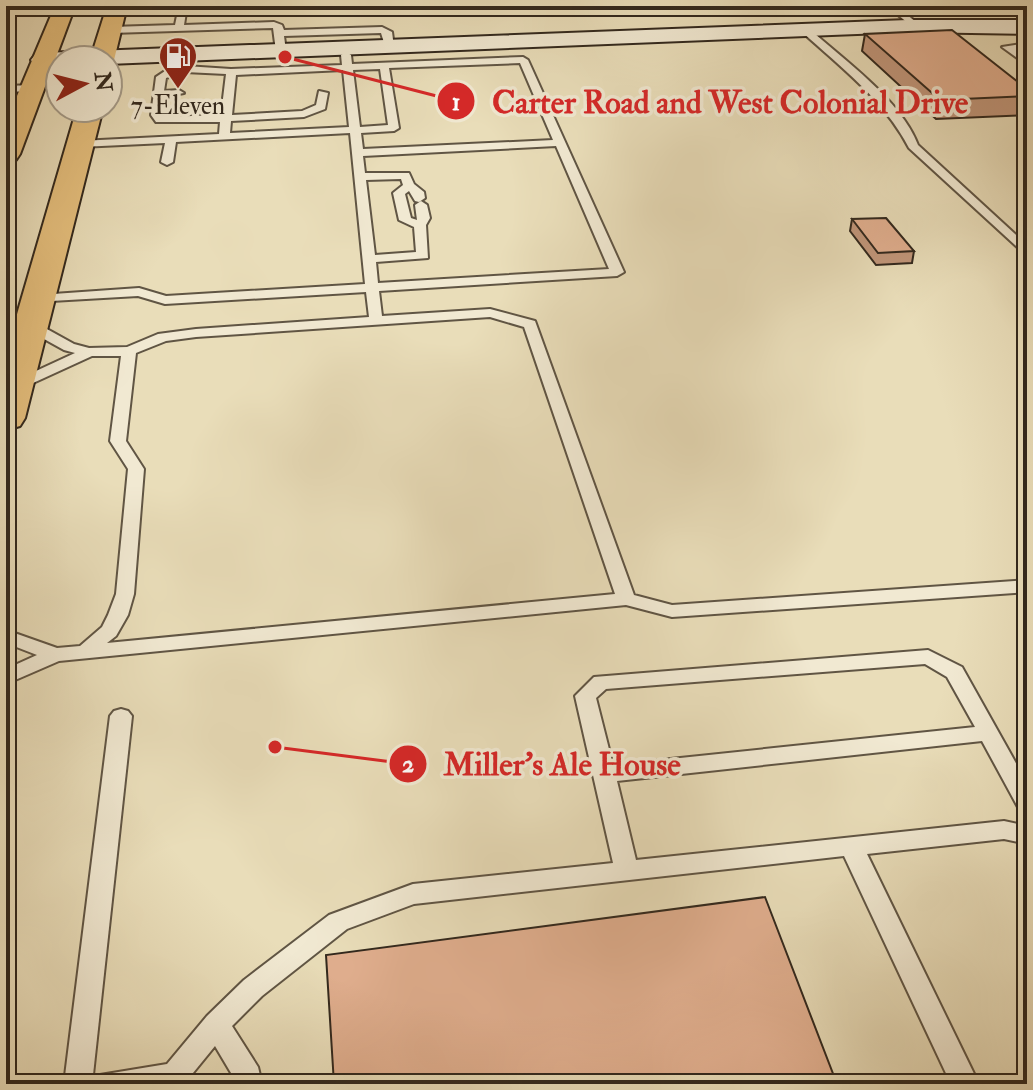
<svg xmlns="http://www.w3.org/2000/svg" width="1033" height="1090" font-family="'IM FELL Double Pica',serif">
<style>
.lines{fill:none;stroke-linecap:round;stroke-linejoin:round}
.lane-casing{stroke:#605544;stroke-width:4}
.secondary-casing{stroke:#32281d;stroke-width:4}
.highway-casing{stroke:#32281d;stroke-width:4}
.lane{fill:#f1e9d2;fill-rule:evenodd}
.secondary{fill:#f1e9d2;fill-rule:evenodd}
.highway{fill:#e4be7c;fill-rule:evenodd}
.wall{fill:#c1967a;stroke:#32281d;stroke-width:2}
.building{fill:#e0ae8e;stroke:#32281d;stroke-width:2}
.labels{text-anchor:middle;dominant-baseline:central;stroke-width:7;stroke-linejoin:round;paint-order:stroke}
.far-poi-label{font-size:26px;fill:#32281d;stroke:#f1e9d2}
.leader{fill:none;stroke:#d62828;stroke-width:3}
.callout-dot{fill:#d62828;stroke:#f1e9d2;stroke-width:3}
.mark-label{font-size:24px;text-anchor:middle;font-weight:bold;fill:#fff}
.callout-label{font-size:32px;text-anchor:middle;font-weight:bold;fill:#d62828;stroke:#f1e9d2;stroke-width:7;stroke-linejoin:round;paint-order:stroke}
</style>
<rect width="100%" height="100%" fill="#e9ddb9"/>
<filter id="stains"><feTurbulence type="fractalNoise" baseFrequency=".0025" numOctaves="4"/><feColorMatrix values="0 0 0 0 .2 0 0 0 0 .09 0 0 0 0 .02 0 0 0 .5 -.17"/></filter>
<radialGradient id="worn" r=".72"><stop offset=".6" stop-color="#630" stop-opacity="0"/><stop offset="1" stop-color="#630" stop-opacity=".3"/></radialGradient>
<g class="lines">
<defs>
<g id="lane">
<path d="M179,6H187L184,25L274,22L282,25L284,30L382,27L392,32L394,47L386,49L381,33L284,36L286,51L281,54L276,51L273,28L111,33L107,30L111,27L175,25Z"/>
<path d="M689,6H822L818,9L708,13Z"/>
<path d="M887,6H896L921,26L914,28Z"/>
<path d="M6,9L63,8L67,11L63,14L6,15Z"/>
<path d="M802,28H808C844,60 901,100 918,145L1027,245V256L909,148C885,101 841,67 802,32Z"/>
<path d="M1027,43V49H1016L1027,57V65L1002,47Z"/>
<path d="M346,52L351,55L352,64L523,57L528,60L624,272L617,276L379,291L382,316L490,309L535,321L634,595L672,605L1027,580V592L672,617L626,605L59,661L6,684V669L37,655L6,643V630L57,648L80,646L102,627L108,615L116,594L128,469L110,441L121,356H92L20,389H10V383L75,353L64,350L26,329V323H36L74,344L89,348L127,347L158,334L196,329L369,317L366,292L165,304L138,296L34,302L32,299L39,295L139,288L166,296L365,284L350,133L176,142L173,162L167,165L161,162L165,143L80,147L75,144L80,141L219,134L220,122H156L151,115L156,77L165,71L185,66L231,69L342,65L341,55ZM520,63L553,140L363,149L361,133L394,131L399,128L389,68ZM380,69L388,125L360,127L353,70ZM343,70L349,127L230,133L231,121L304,117L325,109L328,93L319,91L316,105L302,111L232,115L236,75ZM185,72L226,74L221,115L163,117V97L184,93L179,90L164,91L166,78ZM556,146L609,269L378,283L376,262L428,258L426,225L430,218L427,205L421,201L415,205L417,220L411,218L405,194L409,191L415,201L419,202L425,198L424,192L414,184L409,173H365L363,156ZM401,179L403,185L393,193L399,220L414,227L416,252L375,255L366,180ZM490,317L524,327L615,594L107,643L116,636L128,615L134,594L144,469L126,441L136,353L166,341L196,337Z"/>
<path d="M6,86L33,85L38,88L33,91L6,92Z"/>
<path d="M928,650L962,667L1027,783V811L1019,809L982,741L617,781L636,860L1004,821L1027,826V844L1004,839L867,854L979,1084H951L844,856L414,904L347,929L262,996L232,1026L258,1067L262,1084H234V1078L215,1046L184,1084H96L100,1075L167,1064L207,1016L244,980L329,915L413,884L613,863L575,696L594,677ZM925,664L947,677L975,727L613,765L596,698L606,689Z"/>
<path d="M121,709L128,711L132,716L92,1084H64L110,716L114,711Z"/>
</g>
<path id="secondary" d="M908,20H1027V34L908,32L108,64V60H60V66L35,65L31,60L35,55L43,53Z"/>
<g id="highway">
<path d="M55,6H75L20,154L16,160L6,162V122Z"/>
<path d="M107,6H127L114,60L108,65V60H90Z"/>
<path d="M77,108H103L25,418L20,426L6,430V352Z"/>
</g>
</defs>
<use href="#lane" class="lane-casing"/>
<use href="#secondary" class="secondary-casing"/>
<use href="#highway" class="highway-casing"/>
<use href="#lane" class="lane"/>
<use href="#secondary" class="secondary"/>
<use href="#highway" class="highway"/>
</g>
<g class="wall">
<path d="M865,34L1027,89V115L936,119L862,51Z"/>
<path d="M852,219L914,251L912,263L876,265L850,231Z"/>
</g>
<g class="building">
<path d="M952,30L1027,89V96L940,100L865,34Z"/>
<path d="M886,218L914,251L878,253L852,219Z"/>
<path d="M765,897L837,1084H334L326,955Z"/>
</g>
<defs>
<symbol id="fuel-pin" viewBox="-11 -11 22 30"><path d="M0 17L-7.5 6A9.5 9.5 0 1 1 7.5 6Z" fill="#8f2418" stroke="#f1e9d2"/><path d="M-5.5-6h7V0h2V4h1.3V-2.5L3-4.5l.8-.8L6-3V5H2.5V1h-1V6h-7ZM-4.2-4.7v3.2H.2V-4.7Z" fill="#fff"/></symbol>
</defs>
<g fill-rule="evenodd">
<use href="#fuel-pin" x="156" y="34" width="44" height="60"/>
</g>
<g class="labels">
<g class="far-poi-label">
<text x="178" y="106">7-Eleven</text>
</g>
</g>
<path class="leader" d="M285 57L456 101M275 747L408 764"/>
<g class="callout-dot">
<circle cx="285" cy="57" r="8"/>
<circle cx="275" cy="747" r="8"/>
<circle cx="456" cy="101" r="20"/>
<circle cx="408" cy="764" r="20"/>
</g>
<g class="mark-label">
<text x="456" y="110">1</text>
<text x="408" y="772">2</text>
</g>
<g class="callout-label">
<text x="730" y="113">Carter Road and West Colonial Drive</text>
<text x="562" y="775">Miller's Ale House</text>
</g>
<rect width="1033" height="1090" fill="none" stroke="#e9ddb9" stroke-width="32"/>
<rect x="8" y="8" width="1017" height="1074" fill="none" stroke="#32281d" stroke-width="4"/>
<rect x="16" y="16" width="1001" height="1058" fill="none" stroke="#32281d" stroke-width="2"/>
<g transform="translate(84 84) rotate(83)"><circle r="38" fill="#f1e9d2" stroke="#a59c8a" stroke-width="2"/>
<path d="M0-6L14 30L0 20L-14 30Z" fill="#8f2418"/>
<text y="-12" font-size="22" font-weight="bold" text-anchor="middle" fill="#32281d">N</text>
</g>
<rect width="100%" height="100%" filter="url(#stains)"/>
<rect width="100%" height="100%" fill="url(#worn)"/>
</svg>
